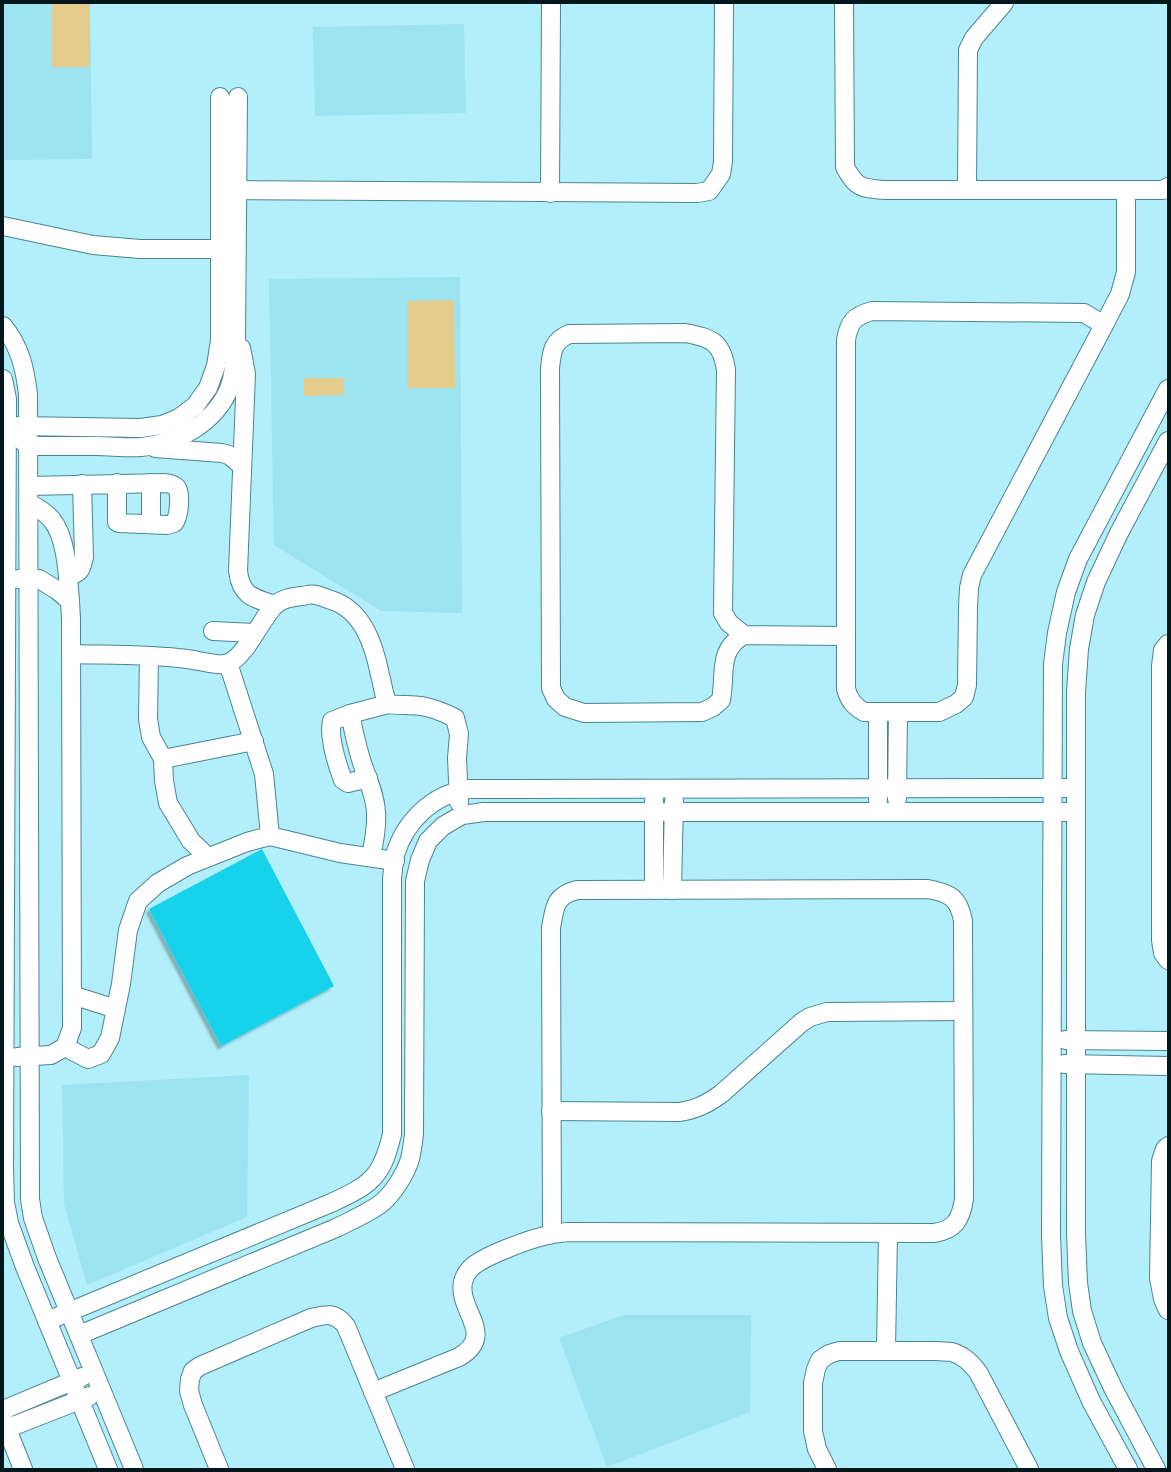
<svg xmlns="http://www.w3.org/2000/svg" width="1171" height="1472" font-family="Bitter,serif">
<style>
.built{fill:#9de3f0}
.green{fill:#e4cd8c}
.building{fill:#12d2eb;filter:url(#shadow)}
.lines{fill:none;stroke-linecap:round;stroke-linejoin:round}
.minor-casing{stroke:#4b8590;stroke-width:20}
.minor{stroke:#fff;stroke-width:18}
</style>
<defs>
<filter id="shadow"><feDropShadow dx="-3.5" dy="3.5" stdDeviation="1" flood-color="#0004"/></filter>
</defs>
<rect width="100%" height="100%" fill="#b2effa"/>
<g class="built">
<path d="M3,3H90L92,159L3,160Z"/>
<path d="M464,24L466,113L315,116L313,27Z"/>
<path d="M460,277L462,613L381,611L274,545L269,279Z"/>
<path d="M249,1075L247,1217L87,1285L64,1204L62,1085Z"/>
<path d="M624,1315H751L750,1412L607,1467L559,1338Z"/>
</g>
<g class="green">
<rect x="52" y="3" width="38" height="64"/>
<path d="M454,300L455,388H407V301Z"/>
<path d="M304,378H343L344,395L304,396Z"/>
</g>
<path class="building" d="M262,849L334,986L221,1046L149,909Z"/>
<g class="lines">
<defs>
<g id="minor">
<path d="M844,3L845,167C856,188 861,188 884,190H1163L1168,187"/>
<path d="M220,190L697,193L709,191L721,174L723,161L724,3"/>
<path d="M967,190L968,50L974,38L1004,3"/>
<path d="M550,193L551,3"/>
<path d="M3,226L93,245L140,249H232"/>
<path d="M1104,325L1084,313L872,311C855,316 849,321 846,340V689C849,700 854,706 864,712H939L956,704L964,697L967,685L968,607L969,588L972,575L1104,325L1120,294L1126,272V190"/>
<path d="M3,326C20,346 25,369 28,394L30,1199L33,1218L47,1258L134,1469"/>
<path d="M241,348L246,374L238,571C241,596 253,598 275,605"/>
<path d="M3,379L7,399L4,1167L5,1202L9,1223L25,1267L108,1469"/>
<path d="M17,426L141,428L162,425L179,418L195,406L208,388L216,366L220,340V97"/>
<path d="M19,438L28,446C51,446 73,446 96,446C111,446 126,448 141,447C177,444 217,422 230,386C235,372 235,356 236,341L238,97"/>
<path d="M155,448L222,453L229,455L242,466"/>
<path d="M29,486L165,483C170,484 174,484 177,488C181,496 179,517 174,523L167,525L119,523L117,522V483"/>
<path d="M29,503C37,508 46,512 52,520C67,538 68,578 70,601"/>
<path d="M151,524V483"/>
<path d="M68,577C81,572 81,570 84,557L82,484"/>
<path d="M213,631L255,633"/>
<path d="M744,635L729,623L723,613L726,370C722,342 712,338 685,333L569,334C552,342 552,351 550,368L551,688L556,699L565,707L584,713L702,712L713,707L721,700C726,674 717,650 744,635L846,636"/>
<path d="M1168,644L1163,650L1161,666V940L1163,953L1168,960"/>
<path d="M71,654C110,655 149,654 187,659C197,660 220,667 229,663C247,654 260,621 274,606C283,597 296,597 308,595C316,593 324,598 331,600C363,610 374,645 380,675C383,685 383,694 388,704C400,706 413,704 426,707C436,709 445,713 455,718L459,734L457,758L459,802"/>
<path d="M149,656L148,719L151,737L163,759L164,781L168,803L191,841L208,857"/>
<path d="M228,663L264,774L270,836"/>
<path d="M878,712V801"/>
<path d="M350,714C353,728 356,743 360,756C365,775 375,792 376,812C377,827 374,842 371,857"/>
<path d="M163,759L254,741"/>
<path d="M368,778L348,783L343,780C337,764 328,738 332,721L350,714L388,704"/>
<path d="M897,799L898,712"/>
<path d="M654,801V890"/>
<path d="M672,890L674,801"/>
<path d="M72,995L116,1009"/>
<path d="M1065,1040L1168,1041"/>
<path d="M65,1047L88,1059L101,1054L110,1038L121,984L128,930L138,901L158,883L187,866L247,842L270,836L340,853L395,861"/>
<path d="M17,1057L51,1055L65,1047L72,1028L71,619L70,601L57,590L39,579H18"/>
<path d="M1064,1064L1168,1066"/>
<path d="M551,1111L680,1112C697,1109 707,1104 721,1094L802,1022L810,1017L827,1012L963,1011"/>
<path d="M1168,1146L1165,1149L1161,1161L1159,1278L1163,1299L1168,1310"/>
<path d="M47,1321L331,1203C370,1185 382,1178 392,1134V879C393,871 393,863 395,855C405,821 433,794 469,789C475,789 481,789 487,789L1076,788"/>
<path d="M79,1335L336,1228C350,1221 366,1214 379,1205C392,1196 406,1173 410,1159C412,1151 413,1142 414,1134L415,881L420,860L428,841L443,826L462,815L484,812H1076"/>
<path d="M886,1350L888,1233"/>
<path d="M373,1392L459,1357C497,1335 457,1310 463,1282C464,1278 467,1272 470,1269C480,1257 532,1238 549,1235C555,1233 561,1233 567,1232L934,1233C955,1230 961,1219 964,1199L963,921C959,898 950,893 928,889L577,890C554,896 555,907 551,928L552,1234"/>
<path d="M3,1410L82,1377"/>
<path d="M3,1419L23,1469"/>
<path d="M3,1430L90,1396"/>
<path d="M219,1469L193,1405L189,1391L190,1379L193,1371L200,1366L311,1318C327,1314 335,1312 346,1326L405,1469"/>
<path d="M827,1469L817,1449L813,1431V1383L816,1369L820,1360L829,1354L839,1351H936L952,1352C964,1356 970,1362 978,1372L1029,1469"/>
<path d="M1128,1469L1091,1401L1069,1351L1058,1318L1053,1286L1051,1235L1053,664L1057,633L1066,592L1078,559L1168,389"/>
<path d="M1156,1469L1113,1388L1092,1343L1082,1311L1078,1283L1076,1234V692L1079,649L1085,615L1096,582L1119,533L1168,441"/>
</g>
</defs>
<use href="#minor" class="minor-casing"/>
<use href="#minor" class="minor"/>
</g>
<rect width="1171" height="1472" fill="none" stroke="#01171b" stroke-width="8"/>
</svg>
